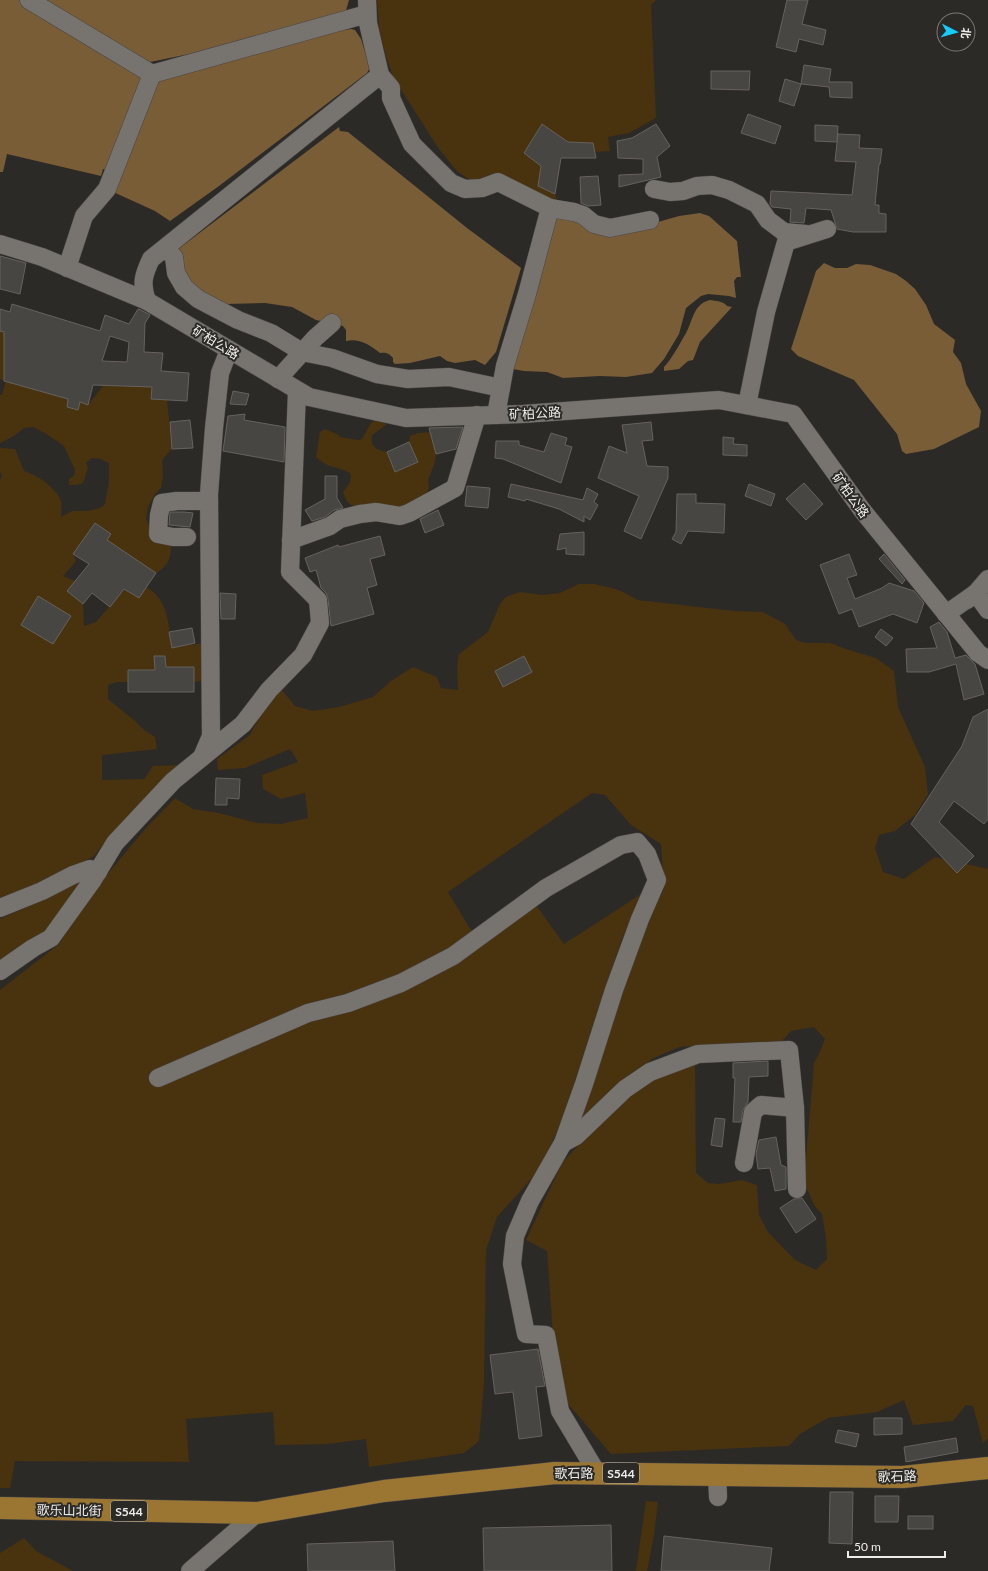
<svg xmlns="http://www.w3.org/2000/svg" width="988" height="1571" font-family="Lato,'Noto Sans SC',sans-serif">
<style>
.green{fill:#49320e}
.water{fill:#785d37}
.building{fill:#484642;stroke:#65625f;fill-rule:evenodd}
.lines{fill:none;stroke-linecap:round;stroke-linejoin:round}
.minor-casing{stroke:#494644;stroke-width:19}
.major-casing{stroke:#494644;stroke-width:23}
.minor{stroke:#777470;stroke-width:18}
.major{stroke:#9a7632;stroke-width:22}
.labels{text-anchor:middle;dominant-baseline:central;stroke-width:4;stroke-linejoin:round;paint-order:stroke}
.shield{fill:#2c2a27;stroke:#b4b2b0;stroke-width:1}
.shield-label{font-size:12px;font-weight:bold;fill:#eeecea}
.street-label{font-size:13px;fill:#eeecea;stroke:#2c2a27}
</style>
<rect width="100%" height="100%" fill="#2c2a27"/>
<g class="green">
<path d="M377,0H656L651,5L656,118L629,133L608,137L610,151L595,152L593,143L568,142L542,124L524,153L541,166L538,186L555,194L559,209L477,185L457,171L439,149L394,79L386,57L379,28Z"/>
<path d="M0,331L4,332V373L15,377V384L68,399L67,407L78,410L80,402L88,405L104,385L152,382L151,399L167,400L172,449L162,460L163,477L161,488L155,494L148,507L146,519L153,533L170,544C173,556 167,567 156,573L107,540L111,534L95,523L73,554L76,561L63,576L75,581L67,591L83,604L84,626L96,622L125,589L139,598L146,587C169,600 168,624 172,647L205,643V680L194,682V667H166L165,656H155V670H128V682H117L108,685V699L135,721L144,730L155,737L157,749L102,755V780L144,779L153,766L183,765L108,838L94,856L40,884L0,901V479L2,477L0,471V448L15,449L24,471C37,475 56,487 61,501C62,506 61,512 61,517L72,511H87L100,508L105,504L109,481V463L101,459L92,458L86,463L88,468L83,483L76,485H69V479L74,476L75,470L64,446L45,433L33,427L24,428L14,436L0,443V395H2L6,381L0,379Z"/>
<path d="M377,419L383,420L386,425L372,435C370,446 376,450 387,452L395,472L418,462L409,442L410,436L419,433L431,432L436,454L435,462L428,480L429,488L425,496L417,509L357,508C348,504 346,501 343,492C348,485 353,481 350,473C336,465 330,470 316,457L320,432L325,429L337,434L340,437L358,440L362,439L371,423Z"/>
<path d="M579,584H595L619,590L638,600L734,611L763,612L785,624L796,640L806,643H830L846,649L876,658L894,671L898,707L925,767L928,794L915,815L895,831L879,835L875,848L883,872L904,879L935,857L988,869V1438L983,1443L973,1406L966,1405L953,1421L913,1425L904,1400L877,1412L828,1418L800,1434L789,1446L611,1454L568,1404L553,1335L547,1251L526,1240L562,1163L588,1135L638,1087L665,1071L695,1063L696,1173L708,1183L719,1184L742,1180L757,1185L759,1215L768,1232L795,1260L816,1270L827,1259L826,1238L822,1214L814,1205L804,1182L814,1063L819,1054L825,1039L814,1027L791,1031L782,1041L679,1047L654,1058L627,1076L598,1104L577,1128L641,935L664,889L661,844L631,825L605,795L592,793L448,892L469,927L481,941L536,905L564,944L646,891L623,936L606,985L564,1114L542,1167L497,1217L486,1250L484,1384L479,1441L464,1453L369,1467L366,1439L328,1444L275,1445L273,1412L186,1419L189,1462L15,1461L10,1488H0V990L59,944L99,884L146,828L175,798L193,809L219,813L257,823L281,824L308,818L305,793L281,799L263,789L262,775L298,762L290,749L245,768L218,770L217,759L250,735L265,707L281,689L295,706L313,711L339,707L373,697L391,681L413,667L437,677L441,688L458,690L457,666L459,654L488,632L500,604L506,597L520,592L543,595L560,593Z"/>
<path d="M90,874L46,931L0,964V919L48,898L64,888L72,886L83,875Z"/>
<path d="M646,1501L658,1502L654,1535L647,1571H636Z"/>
<path d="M24,1538L36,1551L73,1571H0V1553Z"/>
</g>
<g class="water">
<path d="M0,0H22L145,78L110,171L103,169L101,176L7,154L3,172H0Z"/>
<path d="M47,0H349L345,14L199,52L150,62L145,61Z"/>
<path d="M351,29L355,30L361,39L370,67L367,73L219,186L170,221L155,211L111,191L154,79L336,31Z"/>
<path d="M339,127L340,131L348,132L467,228L521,268L496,352L485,365L475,360L455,363L447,361L440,356L410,363L395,364L393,362V358C389,353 386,352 380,353C370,345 359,338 346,341V330L343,326L316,320L292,307L265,303L226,304L200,295L177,264V250Z"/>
<path d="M552,211L644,226L679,216L700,213L709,216L737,241L741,277H737L734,281L736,298L729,296L708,294L701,296L686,308L679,334L664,359L652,373L626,377L600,376L563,378L547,372L524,371L507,368Z"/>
<path d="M824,263L835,268H847L856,264L870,265L896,274L906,281L915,289L926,305L934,324L955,340L953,352L961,363L966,384L981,411L979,427L934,449L906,454L902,451L897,434L854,380L798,356L791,349L816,271Z"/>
<path d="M710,300C716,301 723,301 727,306L732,307L700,342L693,360L688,361L679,369L664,371V367C673,357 679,345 686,333C693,321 693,304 710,300Z"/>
</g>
<g class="building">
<path d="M787,0H808L802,24L826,30L823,45L799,39L796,52L776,47Z"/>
<path d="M804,65L831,69L829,82H852V98L830,97L829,87L801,84Z"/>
<path d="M711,71H750L749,90L711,89Z"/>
<path d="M785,79L801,84L794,106L779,101Z"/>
<path d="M748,114L781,126L775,144L741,133Z"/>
<path d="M542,124L568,142L593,143L596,158H561L555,194L538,186L541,166L524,153Z"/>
<path d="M656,124L670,146L657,157L661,177L619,187V175L643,174V159L618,158L617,141L632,138Z"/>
<path d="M815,125L838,126L837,142L815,141Z"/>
<path d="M838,134L860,135L859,148L882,149L880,164H879L875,205H879V213L886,214V232H853L837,229L831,210L806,208L804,223L790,222L791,209L772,207L770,204L771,191L852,195L856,162L835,161Z"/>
<path d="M598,176L601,205L588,206L581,203L580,177Z"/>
<path d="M0,256L26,263L20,294L0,289Z"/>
<path d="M12,304L100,331L105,315L129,324L138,309L141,310L150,315L145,323L144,352L163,353L161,371L189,373L187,401L151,399L152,387L93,385L88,405L80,402L78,410L67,407L68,399L4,381V332L0,331V309L10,312ZM110,336L129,342L127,362L102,361Z"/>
<path d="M233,391L249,394L246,405L230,404Z"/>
<path d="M245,414L244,420L285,427L284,462L223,451L228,416Z"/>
<path d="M190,420L193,448L172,449L170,422Z"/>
<path d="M651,422L653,440L642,441L647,466L668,467V478L641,539L624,531L639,496L598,478L609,446L627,453L622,425Z"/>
<path d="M463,427L456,449L436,454L429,428Z"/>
<path d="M551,433L567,438L565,445L572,447L561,483L503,459L495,458L496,441H519V445L544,452Z"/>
<path d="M723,437L734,438L733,444L747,445V456L723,455Z"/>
<path d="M409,442L418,462L395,472L387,452Z"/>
<path d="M325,476H337V498L343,508L334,510L325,517L312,521L305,510L325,499Z"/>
<path d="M804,483L823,504L806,520L786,499Z"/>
<path d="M511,484L583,500L587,488L598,494L594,502L598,505L590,520L584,516V522L559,509L526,499L525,501L508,497Z"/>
<path d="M749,484L775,494L771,506L745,496Z"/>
<path d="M467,486L490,488L488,508L465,506Z"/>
<path d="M677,494H696V503L725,504L724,533L688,531L681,544L672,539L676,532Z"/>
<path d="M438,510L444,525L425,533L420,519Z"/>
<path d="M170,512H184L193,513L190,527L169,525Z"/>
<path d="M95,523L111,534L107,540L156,573L139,598L124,589L110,607L92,593L83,604L67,591L89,564L73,554Z"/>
<path d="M584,532V555L566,554V548L557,550L560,534Z"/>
<path d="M380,536L385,555L370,559L377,585L367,588L374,614L331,626L328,599L326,593L321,588L316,570L310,572L305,558L338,545L339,547Z"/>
<path d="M849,554L857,575L847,578L855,599L882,588L889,583L914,591L924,603L917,623L893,614L859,627L852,609L839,614L820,565Z"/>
<path d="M884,554L905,580L902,584L879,559Z"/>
<path d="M220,593L236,594L235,619H221Z"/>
<path d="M38,596L71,616L53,644L21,625Z"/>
<path d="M939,622L947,632L955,658L966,655L975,664L984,694L964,700L956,664L929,672H907L906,649L937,648L930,627Z"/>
<path d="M192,628L195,643L172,648L169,632Z"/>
<path d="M881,629L893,638L886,646L875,637Z"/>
<path d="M154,656H165L166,667H194V692H128V670H155Z"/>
<path d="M524,656L532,672L503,687L495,671Z"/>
<path d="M988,709V819L984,824L954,801L939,822L974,856L957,873L911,824L962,746L973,717Z"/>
<path d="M216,778L240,779L239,799L227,798V805H215Z"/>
<path d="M768,1061V1076L749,1077L748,1102L743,1110L741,1122H733L735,1078H733V1063Z"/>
<path d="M715,1118L725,1119L722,1147L711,1145Z"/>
<path d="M776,1137L781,1165L786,1167V1189L775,1191L770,1168L758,1169L756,1154L759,1140Z"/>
<path d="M802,1198L816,1219L796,1233L780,1208L794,1199Z"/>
<path d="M538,1349L545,1386L536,1387L542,1436L519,1439L513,1392L495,1394L490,1355Z"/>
<path d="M874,1418H902V1434L874,1435Z"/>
<path d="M838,1430L859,1434L856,1447L835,1442Z"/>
<path d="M956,1438L958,1452L906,1462L904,1447Z"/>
<path d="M830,1492H853L852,1544L829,1543Z"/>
<path d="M875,1496H899L898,1522H875Z"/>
<rect x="908" y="1516" width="25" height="13"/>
<path d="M611,1525L612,1571H484L483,1528Z"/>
<path d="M664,1536L772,1548L769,1571H661Z"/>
<path d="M393,1541L395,1571H308L307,1544Z"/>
</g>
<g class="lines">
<defs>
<g id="minor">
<path d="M29,0L152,74"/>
<path d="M367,0L368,23L380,75L391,88V98L412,144L451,183L465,189L482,188L498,182L550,208L527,294L505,366L496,415"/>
<path d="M654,189L670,192L683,191L697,186L712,185L729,190L757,204L768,220L784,232L806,234"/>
<path d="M550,208L574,212L583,215L594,224L610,228L650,220"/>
<path d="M0,244L42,257L147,301L309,397L406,418L523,414L719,400L793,414L862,510L978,653L988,660"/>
<path d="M165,248L174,257L176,273L184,287L198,299L238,320L271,333L302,352L332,358L377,374L408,379L449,377L501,388"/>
<path d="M67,268L84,216L107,189L152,74L367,14"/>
<path d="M147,301C141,283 143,276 151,259L380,75"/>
<path d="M278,379L315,338L332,323"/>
<path d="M747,405L766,312L786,242L827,229"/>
<path d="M187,537H173L158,534L159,515L162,503L177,501H209"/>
<path d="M291,540L330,526L340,519L360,514L376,512L400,516L409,513L455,488L477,415"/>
<path d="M967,600L976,593L988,579"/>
<path d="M946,614L976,593L988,610"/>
<path d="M202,757L211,736L209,494L214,428L220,373L229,350"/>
<path d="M0,908L42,891L73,875L90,869L98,872"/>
<path d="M0,971L33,948L51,938L92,881L115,843L173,781L243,724L269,690L303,655L320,623L318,600L290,572L297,391"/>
<path d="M158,1078L308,1013L348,1003L401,983L453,956L546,888L621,845L637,842L647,854L657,880L640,919L614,990L584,1084L563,1143L530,1201L515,1236L512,1264L526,1334L546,1335L560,1411L597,1473"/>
<path d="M563,1143L576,1136L625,1089L650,1072L698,1054L789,1050L795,1108L797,1189"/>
<path d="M744,1163L753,1112L761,1105L795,1108"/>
<path d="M717,1474L718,1497"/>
<path d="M190,1571L257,1513"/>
</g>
<path id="major" d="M0,1508L257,1513L384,1491L555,1473L903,1477L988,1468"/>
</defs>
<use href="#minor" class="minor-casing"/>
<use href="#major" class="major-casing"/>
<use href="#minor" class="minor"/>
<use href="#major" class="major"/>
</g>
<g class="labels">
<g class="shield">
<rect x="603" y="1463" width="36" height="20" rx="3"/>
<rect x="111" y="1501" width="36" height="20" rx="3"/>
</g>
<g class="shield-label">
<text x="621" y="1473">S544</text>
<text x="129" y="1511">S544</text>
</g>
<g class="street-label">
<text transform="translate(216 342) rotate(31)">矿柏公路</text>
<text transform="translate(535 413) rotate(-3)">矿柏公路</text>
<text transform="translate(851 495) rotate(54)">矿柏公路</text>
<text transform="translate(574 1473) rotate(-1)">歌石路</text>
<text transform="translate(897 1476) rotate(-2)">歌石路</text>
<text transform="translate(69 1510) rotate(1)">歌乐山北街</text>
</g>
</g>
<g transform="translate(956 32) rotate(96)"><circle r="19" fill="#2c2a27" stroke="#7a7875"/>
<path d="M0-3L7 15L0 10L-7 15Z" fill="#16cafb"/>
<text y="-6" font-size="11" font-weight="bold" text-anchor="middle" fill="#eeecea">北</text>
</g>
<path d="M848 1551v6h97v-6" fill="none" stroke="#eeecea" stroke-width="2"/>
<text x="854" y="1551" font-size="12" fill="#eeecea" stroke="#2c2a27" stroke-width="3" paint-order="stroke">50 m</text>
</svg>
